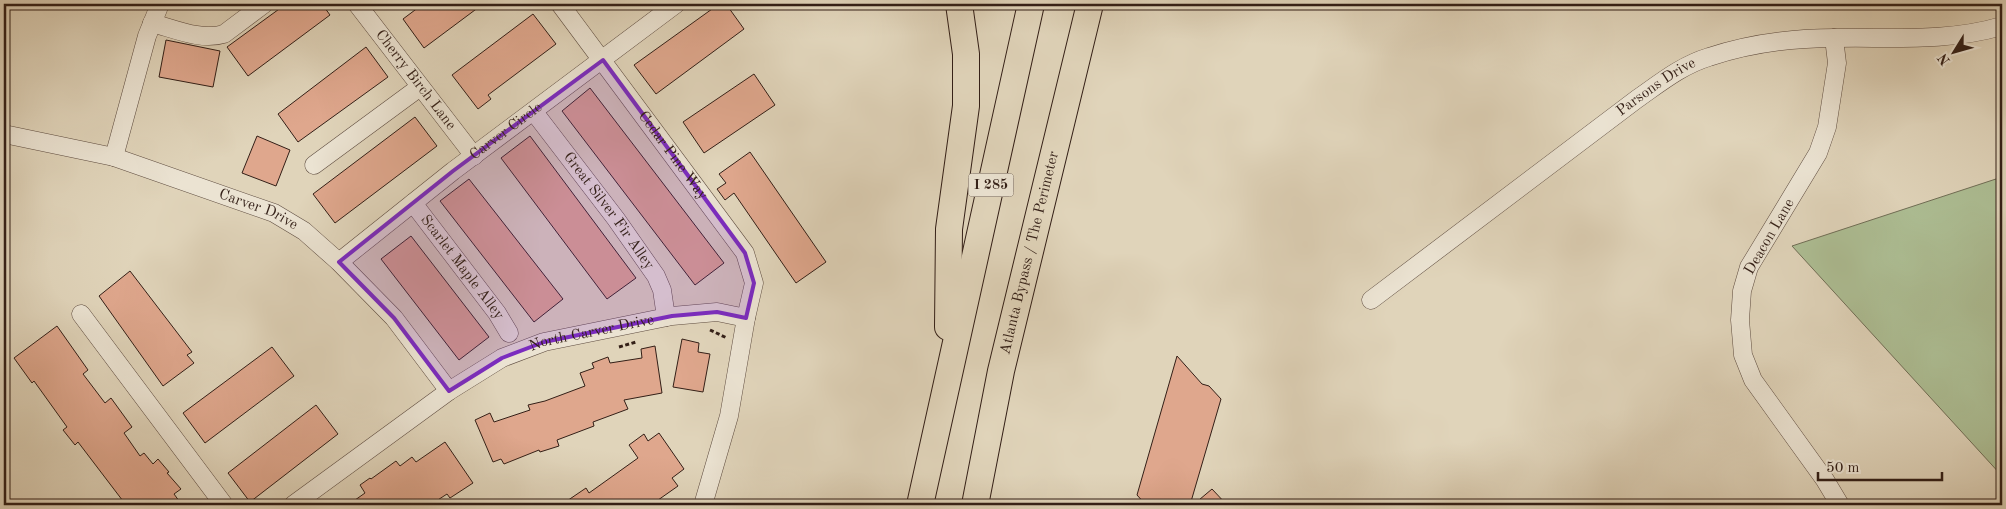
<svg xmlns="http://www.w3.org/2000/svg" width="2006" height="509" font-family="'Old Standard TT',serif">
<style>
.green{fill:#adbe94;stroke:#706e56}
.building{fill:#dfa78d;stroke:#331f17}
.lines{fill:none;stroke-linecap:round;stroke-linejoin:round}
.minor-casing{stroke:#5e4c40;stroke-width:19}
.highway-casing{stroke:#331f17;stroke-width:28}
.path{stroke:#331f17;stroke-width:3;stroke-dasharray:4 2.5;stroke-linecap:butt}
.minor{stroke:#ebe3d2;stroke-width:18}
.highway{stroke:#e0d4ba;stroke-width:26}
.marked{fill:#7b2cbf;fill-opacity:0.2;stroke:#7b2cbf;stroke-width:4;stroke-linejoin:round}
.labels{text-anchor:middle;dominant-baseline:central;stroke-width:4;stroke-linejoin:round;paint-order:stroke}
.shield{fill:#ebe3d2;stroke:#6a5a4f;stroke-width:1}
.shield-label{font-size:14px;font-weight:bold;fill:#331f17}
.street-label{font-size:15px;fill:#331f17;stroke:#ebe3d2}
</style>
<rect width="100%" height="100%" fill="#e0d4ba"/>
<filter id="stains"><feTurbulence type="fractalNoise" baseFrequency=".004" numOctaves="4"/><feColorMatrix values="0 0 0 0 .2 0 0 0 0 .09 0 0 0 0 .02 0 0 0 .5 -.17"/></filter>
<radialGradient id="worn" r=".72"><stop offset=".6" stop-color="#630" stop-opacity="0"/><stop offset="1" stop-color="#630" stop-opacity=".3"/></radialGradient>
<path class="green" d="M2002,177V476L1792,246Z"/>
<g class="building">
<path d="M286,4H322L330,15L248,76L227,47Z"/>
<path d="M423,4H483L424,48L403,19Z"/>
<path d="M719,4H726L744,29L656,94L634,65Z"/>
<path d="M533,14L556,44L488,95L491,99L478,109L452,75Z"/>
<path d="M166,40L220,51L213,87L159,77Z"/>
<path d="M366,47L388,77L298,142L278,114Z"/>
<path d="M754,74L775,105L704,153L683,122Z"/>
<path d="M590,88L724,263L695,285L562,111Z"/>
<path d="M415,117L437,146L335,223L313,194Z"/>
<path d="M257,136L290,150L276,186L242,173Z"/>
<path d="M530,136L636,278L607,299L501,158Z"/>
<path d="M750,152L826,262L796,283L734,193L725,200L717,189L726,183L719,174Z"/>
<path d="M469,179L563,299L534,322L440,201Z"/>
<path d="M411,236L489,337L459,360L381,259Z"/>
<path d="M130,271L192,352L187,355L194,363L163,386L99,296Z"/>
<path d="M57,326L88,370L83,374L105,403L111,398L132,427L124,433L140,456L144,453L153,464L158,459L169,472L167,473L181,489L174,494L182,505H126L78,442L75,445L63,430L67,427L34,381L32,383L14,358Z"/>
<path d="M682,339L699,343L698,352L710,354L703,392L673,387Z"/>
<path d="M655,346L662,393L624,400L628,409L593,422L594,426L557,440L559,446L540,452L539,450L504,464L501,459L493,462L475,420L490,413L494,422L530,410L528,405L545,401L585,386L580,373L594,368L592,363L608,357L610,363L642,358L641,349Z"/>
<path d="M272,347L294,376L205,443L183,413Z"/>
<path d="M1177,356L1202,384L1209,386L1221,399L1190,505H1146L1137,495Z"/>
<path d="M316,405L338,434L250,502L228,473Z"/>
<path d="M659,433L684,469L672,478L678,486L651,505H561L586,488L589,493L638,458L629,445L644,434L648,441Z"/>
<path d="M445,442L473,483L450,498L447,494L430,505H348L365,493L360,485L370,478L371,479L396,461L400,466L412,457L416,462Z"/>
<path d="M1212,489L1227,505H1193Z"/>
</g>
<g class="lines">
<defs>
<g id="minor">
<path id="s1" d="M357,4L474,156"/>
<path id="s2" d="M560,4L745,253L754,283L746,318"/>
<path d="M152,23C175,29 201,41 224,34L264,4"/>
<path d="M1834,38L1837,63L1827,127L1818,153L1749,267L1742,291L1740,320L1743,355L1753,380L1825,480L1840,505"/>
<path id="s3" d="M534,112L616,219L656,276L662,290L666,317"/>
<path id="s4" d="M4,134L114,157L274,213L304,231L339,262L394,318L449,391"/>
<path d="M114,157L147,36L160,4"/>
<path d="M314,165L420,87"/>
<path id="s5" d="M413,203L497,313L509,333"/>
<path id="s6" d="M339,262L453,171L676,4"/>
<path id="s7" d="M1371,300L1637,99C1660,83 1682,65 1709,57C1748,44 1795,38 1836,38C1893,37 1948,42 2002,26"/>
<path d="M81,314L224,505"/>
<path id="s8" d="M293,505L449,391L502,358L544,342L672,316L717,312L746,318L729,416L703,505"/>
</g>
<g id="highway">
<path d="M948,327L949,229L966,106V54L959,4"/>
<path d="M920,505L1031,4"/>
<path id="s9" d="M975,505L1001,371L1090,4"/>
</g>
</defs>
<use href="#minor" class="minor-casing"/>
<use href="#highway" class="highway-casing"/>
<g class="path">
<path d="M710,330L727,338"/>
<path d="M619,347L636,342"/>
</g>
<use href="#minor" class="minor"/>
<use href="#highway" class="highway"/>
</g>
<path class="marked" d="M603,60L745,253L754,283L746,318L717,312L672,316L544,342L502,358L449,391L394,318L339,262L453,171Z"/>
<g class="labels">
<rect class="shield" x="968.5" y="173.5" width="45" height="23" rx="4"/>
<g class="shield-label">
<text x="991" y="185">I 285</text>
</g>
<g class="street-label">
<text stroke="none"><textPath href="#s1" startOffset="96">Cherry Birch Lane</textPath></text>
<text stroke="none"><textPath href="#s7" startOffset="356">Parsons Drive</textPath></text>
<text stroke="none"><textPath href="#s6" startOffset="212">Carver Circle</textPath></text>
<text stroke="none"><textPath href="#s2" startOffset="189">Cedar Pine Way</textPath></text>
<text stroke="none"><textPath href="#s4" startOffset="266">Carver Drive</textPath></text>
<text stroke="none"><textPath href="#s3" startOffset="124">Great Silver Fir Alley</textPath></text>
<text transform="translate(1770 237) rotate(-60)">Deacon Lane</text>
<text stroke="none"><textPath href="#s9" startOffset="258">Atlanta Bypass / The Perimeter</textPath></text>
<text stroke="none"><textPath href="#s5" startOffset="81">Scarlet Maple Alley</textPath></text>
<text stroke="none"><textPath href="#s8" startOffset="349">North Carver Drive</textPath></text>
</g>
</g>
<rect width="2006" height="509" fill="none" stroke="#e0d4ba" stroke-width="20"/>
<rect x="5" y="5" width="1996" height="499" fill="none" stroke="#331f17" stroke-width="2.5"/>
<rect x="10" y="10" width="1986" height="489" fill="none" stroke="#331f17"/>
<g transform="translate(1954 52) rotate(233)" stroke="#ebe3d2" stroke-width="4" paint-order="stroke">
<path d="M0-4L9 19L0 12L-9 19Z" fill="#331f17"/>
<text y="-8" font-size="14" font-weight="bold" text-anchor="middle" fill="#331f17">N</text>
</g>
<path d="M1818 472v8h124v-8" fill="none" stroke="#331f17" stroke-width="2.5"/>
<text x="1826" y="472" font-size="15" fill="#331f17" stroke="#ebe3d2" stroke-width="4" paint-order="stroke">50 m</text>
<rect width="100%" height="100%" filter="url(#stains)"/>
<rect width="100%" height="100%" fill="url(#worn)"/>
</svg>
